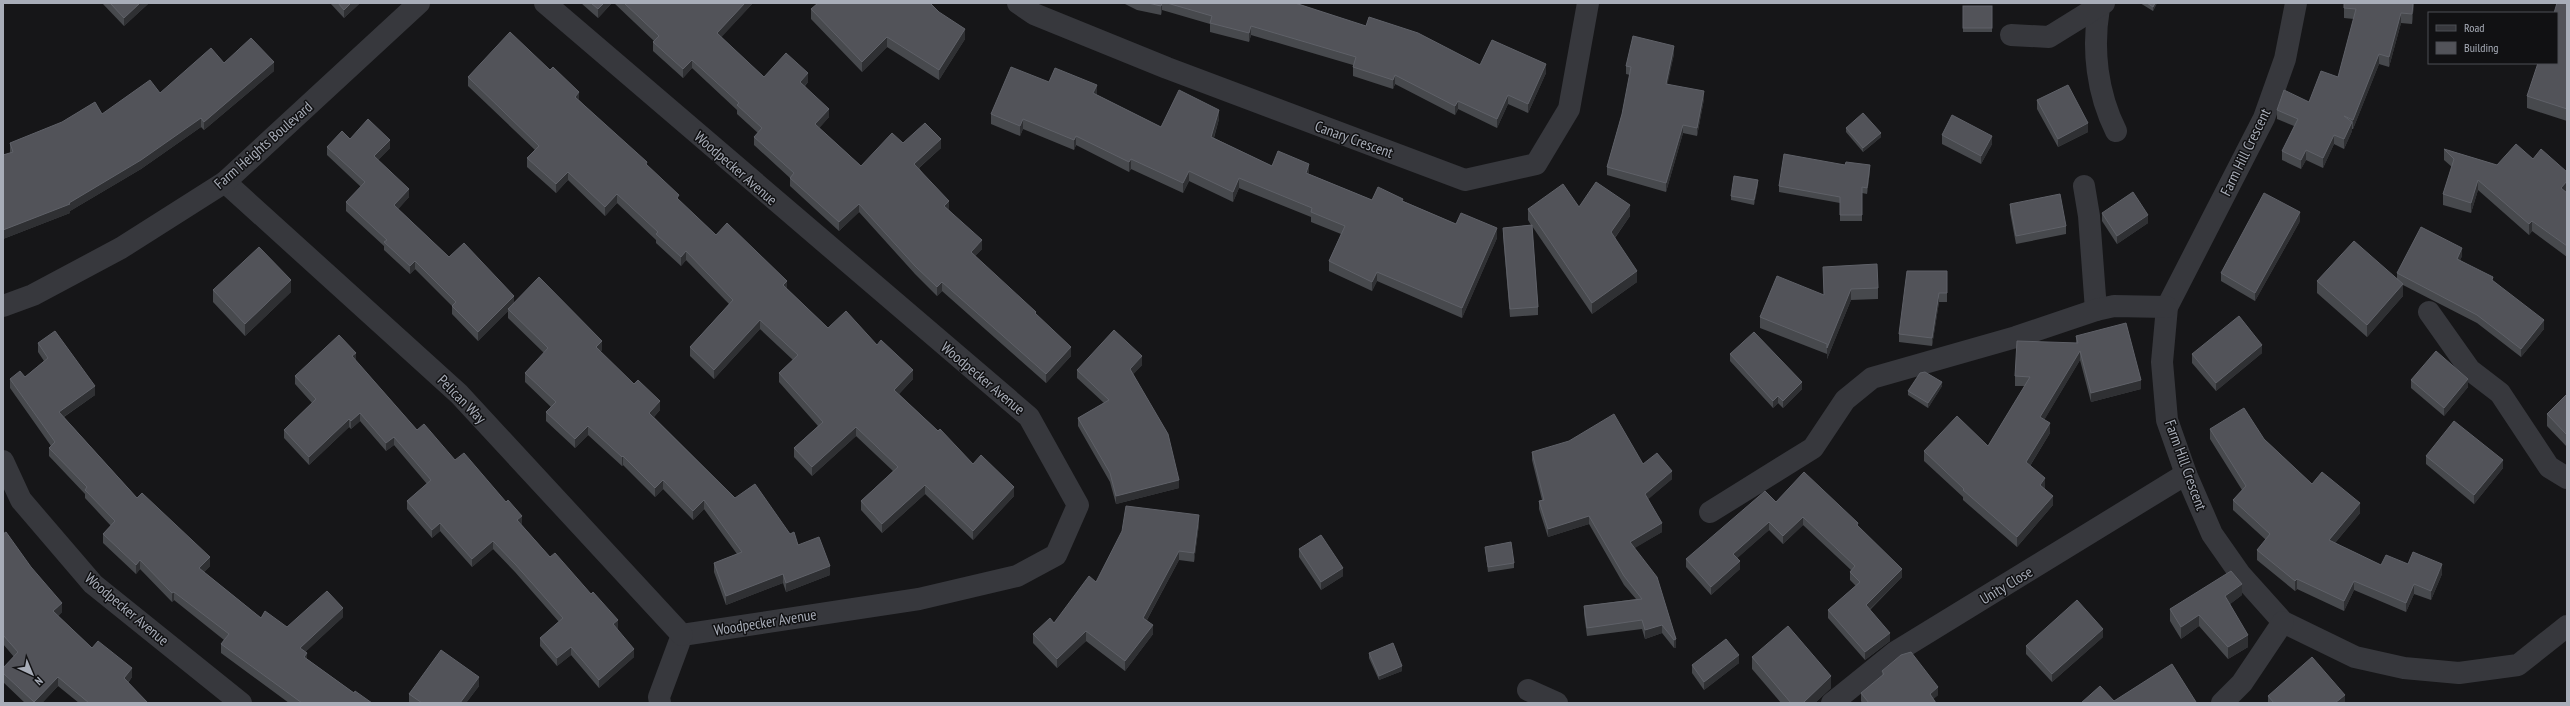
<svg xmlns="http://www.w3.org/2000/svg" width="2570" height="706" font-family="'PT Sans Narrow',sans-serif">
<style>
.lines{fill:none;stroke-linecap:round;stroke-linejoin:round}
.minor{stroke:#37383d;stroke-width:22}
.wall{fill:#47494d}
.shaded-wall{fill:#2f3033}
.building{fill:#525359;stroke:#5f6168}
.labels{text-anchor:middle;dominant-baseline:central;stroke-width:3;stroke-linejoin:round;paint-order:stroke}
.street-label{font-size:15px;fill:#a8adb8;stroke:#111113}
</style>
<rect width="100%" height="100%" fill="#161618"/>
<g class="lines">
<g class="minor">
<path d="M545,3L1029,417L1078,505L1056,555L1017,576L919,599L682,635L659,697L660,703"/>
<path d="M1018,3L1034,14L1167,68L1465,180L1536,164L1569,109L1588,3"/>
<path d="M2296,3L2285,59L2264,118L2167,307L2162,362L2167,420L2186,474L2212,534L2240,574L2283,622L2355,657L2404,668L2459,673L2518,665L2567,626"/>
<path d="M2099,8C2092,49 2097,93 2116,131"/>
<path d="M2011,35L2049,37L2104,3"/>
<path d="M225,182L459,394L682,635"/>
<path d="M2084,186L2089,216L2096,310"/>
<path d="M3,306L33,295L121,248L225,182L419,3"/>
<path d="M2429,312L2470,370L2500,393L2549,467L2567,478"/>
<path d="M3,461L21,500L93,584L241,703"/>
<path d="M1710,512L1813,448L1845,400L1872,378L2016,337L2096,310L2114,306L2167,307"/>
<path d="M1528,690L1557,703"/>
<path d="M1832,703L1894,653L2186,474"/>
<path d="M2222,703L2242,683L2283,622"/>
</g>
</g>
<g class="wall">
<path d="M102,3H149L124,26Z"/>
<path d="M330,3H360L344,18Z"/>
<path d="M581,3H612L598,18Z"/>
<path d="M614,3H753L721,37L764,77L808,82L805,86L829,117L819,128L861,166L903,143L941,148L919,168L949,210L982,249L975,256L1036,314L1071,356L1046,383L942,291L937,296L915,274L859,212L839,231L790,186V178L754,145V137L758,133L737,114V110L692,68L683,78L653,51V42L654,41Z"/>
<path d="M1123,3H1295L1480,65L1546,73L1528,113L1508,104L1497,128L1458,109L1455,115L1395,84L1393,89L1353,76V65L1251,35L1249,42L1210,32V24L1162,10L1161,15L1137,10Z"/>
<path d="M2140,3H2157L2153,11Z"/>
<path d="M2414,3L2412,24L2401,23L2389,67L2379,64L2353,129H2352V131L2344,149L2334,144L2323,168L2306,160L2301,169L2282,160V151L2294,126L2277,119V110L2309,102L2338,77L2354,19L2344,18V8Z"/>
<path d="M2567,3V121L2527,108V96Z"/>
<rect x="1963" y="6" width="29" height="26"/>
<path d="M811,9L965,39L939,80L887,47L862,72L811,19Z"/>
<path d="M1674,54L1667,84L1704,99L1697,136L1683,133L1666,192L1607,175V167L1622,114L1630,75L1626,74V66Z"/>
<path d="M224,63L274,71L204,130L201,127L141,169L70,211V213L3,239V155L10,153V143L102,114L160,93Z"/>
<path d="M550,70L579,100L647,165L679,201L716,235L787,289L828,328L877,345L913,379L899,394L973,464L1014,496L973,540L925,494L882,533L861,510V501L893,471L856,436L812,476L794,457V448L818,426L779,382V373L793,360L760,329L714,379L690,356V347L729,304L686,260L681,266L656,243V240L617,203L605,216L568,180L556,193L527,167V158L535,150L468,86V77Z"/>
<path d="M1049,82L1097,95L1161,127L1219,119L1214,138L1272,166L1309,174L1372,200L1403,201L1456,224L1497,238L1462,318L1377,281L1372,291L1329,271V261L1341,234L1311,222V217L1239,188L1233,202L1189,181L1183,193L1131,169L1129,172L1076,145L1074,150L1023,129L1020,136L991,124V114Z"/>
<path d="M2037,100L2088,132L2058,147L2037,109Z"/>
<path d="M1846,128L1881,137L1863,152L1846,132Z"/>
<path d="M1942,135L1992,144L1981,164L1942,144Z"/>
<path d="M350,139L390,148L378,160L409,197L398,209L449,257L514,303L602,350L600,352L660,410L654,417L735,498L790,534L798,545L830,575L786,592L783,583L726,605L714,572V563L737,554L704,509L693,520L663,489L655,497L623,465L622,466L588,435L575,448L546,421V412L551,407L525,382V373L544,353L508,318V311L478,341L452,314V306L415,269L410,274L384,250V246L346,211V202L361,187L327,155V147Z"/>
<path d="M2444,149L2497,165L2533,159L2567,172V191L2566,192L2567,193V257L2532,231L2529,235L2478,190L2471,213L2443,205V194L2452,167L2444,160Z"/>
<path d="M1870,171L1867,194L1862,193V221H1840V203L1779,192V186Z"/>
<path d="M1758,184L1754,205L1731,200V196Z"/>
<path d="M2010,204L2066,226V234L2016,244L2010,212Z"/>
<path d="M1579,207L1630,216L1615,238L1637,282L1592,314L1532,226L1538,307V315L1510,317L1503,236V228L1531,225L1528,220V209Z"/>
<path d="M2102,213L2148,223L2117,244L2102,221Z"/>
<path d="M2300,221L2255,301L2221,281V273Z"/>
<path d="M2462,256L2460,260L2493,281L2544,329L2521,357L2477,323L2403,285V296L2367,337L2317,293V281L2397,279V273Z"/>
<path d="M1823,267L1878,288V299L1851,300L1827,359V354L1760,328V317L1824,295Z"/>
<path d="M1947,271V302H1939L1932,346L1899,342V334Z"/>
<path d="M213,290L291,292L245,336L213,302Z"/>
<path d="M2076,336L2141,389L2091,402L2080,360L2044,420L2050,433L2030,466L2045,488V489L2053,505L2017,547L1963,500V497L1924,461V451L1988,446L2025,386H2015V376L2076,343Z"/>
<path d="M38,343L95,395L64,417L137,498L210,566L204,572L261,618L287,627L343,617L305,652L307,659L354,693L372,703H289L221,653V644L224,640L174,600L172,602L140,569L136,574L103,543V534L111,526L85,498V494L49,456V448L51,446L10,388V379L25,377L44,361L38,352Z"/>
<path d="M2262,353L2216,391L2192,363V354Z"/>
<path d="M1730,354L1802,389L1783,408L1778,403L1773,408L1730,361Z"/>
<path d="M356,361L417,430L455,460L522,524H521L550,557L618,628L617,629L634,657L599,688L571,655L557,666L540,646V638L559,622L515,572L493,549L472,567L440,531L432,538L407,509V501L427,484L394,445L386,451L360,421L351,429L349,427L309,465L284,438V430L312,403L295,384V376Z"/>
<path d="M1142,365L1133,374L1179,488L1116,504L1110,482L1078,426V418L1104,403L1077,378V370Z"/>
<path d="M2411,380L2468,387L2444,416L2411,388Z"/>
<path d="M1942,386L1928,408L1908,395V391Z"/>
<path d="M2567,394V447L2547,426V414Z"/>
<path d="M2210,429L2264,439L2312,484L2360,513L2335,543L2381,565L2408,564L2442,574L2431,600L2414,594L2406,612L2354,590L2344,611L2297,589L2295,591L2257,560V550L2266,540L2233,510V500L2242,490L2210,439Z"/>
<path d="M1532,452L1643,464L1672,479L1648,499L1662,532L1634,548L1676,639V648H1674L1662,633L1645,639L1642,629L1587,636L1584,614V606L1636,599L1624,585L1589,524L1548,537L1539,509V501L1542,500L1532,460Z"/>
<path d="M2426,456L2503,468L2474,504L2426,464Z"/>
<path d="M1776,502L1858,526L1902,577L1870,610L1890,641L1865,660L1828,618V610L1856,586L1850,580V572L1851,570L1803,525L1783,544L1769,530L1737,558L1740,569L1711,595L1686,567V559Z"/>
<path d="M1199,524L1194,562L1179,560L1147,620L1153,634L1125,671L1086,641L1057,668L1033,643V634L1054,623L1096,582Z"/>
<path d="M3,534L62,612L58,616L92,648L132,677L128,683L148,703H79L58,686L42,703H25L3,682V668L14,657L3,644Z"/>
<path d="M1485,547L1514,563V568L1488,572Z"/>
<path d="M1299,549L1343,576L1321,590L1299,557Z"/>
<path d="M2242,595L2230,604L2248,647L2228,659L2199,626L2181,639L2170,621V609Z"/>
<path d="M2103,637L2052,682L2026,654V646Z"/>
<path d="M1369,653L1402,671L1379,680L1369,658Z"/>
<path d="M1752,657L1831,688L1815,703H1781L1752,669Z"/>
<path d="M1739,663L1704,690L1692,673V665Z"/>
<path d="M1882,671L1938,695L1933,699L1936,703H1862L1861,701V693L1882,676Z"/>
<path d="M479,686L466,703H411L409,702V694Z"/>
<path d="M2268,696L2345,703H2268Z"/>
</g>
<g class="shaded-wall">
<path d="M140,3H149L124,26V18Z"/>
<path d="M351,3H360L344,18V10Z"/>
<path d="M604,3H612L598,18V9Z"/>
<path d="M745,3H753L717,42V33Z"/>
<path d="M1162,3V10L1161,15V6Z"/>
<path d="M2155,3H2157L2153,11V7Z"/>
<path d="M2413,3H2414L2412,24V14Z"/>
<path d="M2401,13V23L2389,67V57Z"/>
<path d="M1251,26V35L1249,42V33Z"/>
<path d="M965,29V39L939,80V70Z"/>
<path d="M887,37V47L862,72V62Z"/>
<path d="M1674,46V54L1666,92V84Z"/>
<path d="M2379,54V64L2353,129V120Z"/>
<path d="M692,60V68L683,78V69Z"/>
<path d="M274,62V71L204,130V122Z"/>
<path d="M1546,64V73L1528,113V104Z"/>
<path d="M808,73V82L800,90V82Z"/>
<path d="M1395,75V84L1393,89V80Z"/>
<path d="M1097,85V95L1093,93Z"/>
<path d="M1704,91V99L1697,136V128Z"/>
<path d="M579,92V101L575,97Z"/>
<path d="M1508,95V104L1497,128V119Z"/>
<path d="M1458,101V109L1455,115V106Z"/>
<path d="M829,109V117L815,133V124Z"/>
<path d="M1219,110V119L1211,147V137Z"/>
<path d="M201,118V127L141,169L70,211V213L3,239V230L69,203Z"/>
<path d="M1023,119V129L1020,136V126Z"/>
<path d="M2352,122V131L2344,149V139Z"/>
<path d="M2088,123V132L2058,147V139Z"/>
<path d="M1683,125V133L1666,192V183Z"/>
<path d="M1881,133V137L1863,152V148Z"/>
<path d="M2334,135V144L2323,168V158Z"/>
<path d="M1076,136V145L1074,150V140Z"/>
<path d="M1992,136V144L1981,164V156Z"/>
<path d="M941,139V148L914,172V164Z"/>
<path d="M390,140V148L374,164V156Z"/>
<path d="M2306,150V160L2301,169V160Z"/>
<path d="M1131,159V169L1129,172V162Z"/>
<path d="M1309,164V174L1306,182V173Z"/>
<path d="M1870,165V171L1867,194V188Z"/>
<path d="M1189,171V181L1183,193V183Z"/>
<path d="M568,172V180L556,193V184Z"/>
<path d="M1239,178V188L1233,202V192Z"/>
<path d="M1758,180V184L1754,205V200Z"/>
<path d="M2478,180V190L2471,213V203Z"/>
<path d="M2567,181V191L2561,198V188Z"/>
<path d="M409,189V197L394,214V205Z"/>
<path d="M617,194V203L605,216V207Z"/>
<path d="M949,201V210L944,206Z"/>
<path d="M859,204V212L839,231V222Z"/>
<path d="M1630,205V216L1611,243V232Z"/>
<path d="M2300,212V221L2255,301V293Z"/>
<path d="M2148,215V223L2117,244V236Z"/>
<path d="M2532,221V231L2529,235V224Z"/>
<path d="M1497,228V238L1462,318V308Z"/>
<path d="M982,240V249L971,260V252Z"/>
<path d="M2462,248V256L2457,267V259Z"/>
<path d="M686,251V260L681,266V257Z"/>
<path d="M415,261V269L410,274V266Z"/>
<path d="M1637,271V282L1592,314V303Z"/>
<path d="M1377,272V281L1372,291V282Z"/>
<path d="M291,280V292L245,336V324Z"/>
<path d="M787,281V290L783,285Z"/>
<path d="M942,282V291L937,296V287Z"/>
<path d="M2403,284V296L2367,337V325Z"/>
<path d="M1851,289V300L1827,359V348Z"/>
<path d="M1939,293V302L1932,346V338Z"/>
<path d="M514,296V304L508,309V311L478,341V332Z"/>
<path d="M760,320V329L714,379V370Z"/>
<path d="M2544,320V329L2521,357V349Z"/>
<path d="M602,341V350L596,356V347Z"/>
<path d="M2262,345V353L2216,391V383Z"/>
<path d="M1071,347V356L1046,383V374Z"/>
<path d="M2080,351V360L2040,427V417Z"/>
<path d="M356,353V361L352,356Z"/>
<path d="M1142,356V365L1130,378V369Z"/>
<path d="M913,370V379L894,399V390Z"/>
<path d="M2468,379V387L2444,416V408Z"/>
<path d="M2141,380V389L2091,402V393Z"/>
<path d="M1802,382V389L1783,408V401Z"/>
<path d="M1942,382V386L1928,408V403Z"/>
<path d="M95,386V395L59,420V412Z"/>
<path d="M1778,396V403L1773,408V401Z"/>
<path d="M660,401V410L649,422V413Z"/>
<path d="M360,413V421L351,429V421Z"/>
<path d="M349,419V427L309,465V457Z"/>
<path d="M2050,423V433L2026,472V462Z"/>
<path d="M588,426V435L575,448V439Z"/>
<path d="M856,427V436L812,476V467Z"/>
<path d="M394,437V445L386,451V443Z"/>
<path d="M623,456V465L622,466V457Z"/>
<path d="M2503,460V468L2474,504V495Z"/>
<path d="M1672,471V479L1645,502V494Z"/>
<path d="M2045,478V488L2040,494V485Z"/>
<path d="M663,480V489L655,497V488Z"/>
<path d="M1179,480V488L1116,504V496Z"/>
<path d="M925,485V494L882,533V524Z"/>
<path d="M1014,487V496L973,540V531Z"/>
<path d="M2053,496V505L2017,547V537Z"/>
<path d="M704,500V509L693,520V511Z"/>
<path d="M2360,503V513L2329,550V540Z"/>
<path d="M1199,515V524L1194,562V553Z"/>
<path d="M522,516V524L517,528V520Z"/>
<path d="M1589,516V524L1548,537V529Z"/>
<path d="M1803,517V525L1783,544V536Z"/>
<path d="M1769,522V530L1733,562V554Z"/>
<path d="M440,523V531L432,538V530Z"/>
<path d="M1662,523V532L1630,551V542Z"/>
<path d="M493,541V549L472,567V559Z"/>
<path d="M1179,551V560L1143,627V618Z"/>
<path d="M210,557V566L199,577V568Z"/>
<path d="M140,560V569L136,574V565Z"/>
<path d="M1740,561V569L1711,595V587Z"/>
<path d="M2442,564V574L2431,600V591Z"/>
<path d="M830,566V575L786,592V583Z"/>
<path d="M1343,568V576L1321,590V582Z"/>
<path d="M1902,569V577L1866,613V605Z"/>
<path d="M783,574V583L726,605V596Z"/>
<path d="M2297,579V589L2295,591V581Z"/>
<path d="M2354,581V590L2344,611V601Z"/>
<path d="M2242,584V595L2225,608V596Z"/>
<path d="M2414,584V594L2406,612V603Z"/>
<path d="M174,592V600L172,602V593Z"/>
<path d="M62,603V612L53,620V611Z"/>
<path d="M343,608V617L300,657V648Z"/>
<path d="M2199,615V626L2181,639V627Z"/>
<path d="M618,620V628L613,632V624Z"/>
<path d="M1153,625V634L1125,671V661Z"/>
<path d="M1662,625V633L1645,639V630Z"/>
<path d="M2103,629V637L2052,682V674Z"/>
<path d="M1086,631V641L1057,668V659Z"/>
<path d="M1890,633V641L1865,660V652Z"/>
<path d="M2248,635V647L2228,659V647Z"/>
<path d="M1676,639V648H1674V640Z"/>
<path d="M571,647V655L557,666V658Z"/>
<path d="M634,649V657L599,688V680Z"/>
<path d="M307,653V662L304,657Z"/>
<path d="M1739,655V663L1704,690V682Z"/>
<path d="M1402,666V671L1379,680V676Z"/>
<path d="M132,668V677L124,687V678Z"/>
<path d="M1831,676V688L1815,703H1803Z"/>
<path d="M58,677V686L42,703H34V702Z"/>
<path d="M479,677V686L466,703H460Z"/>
<path d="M1938,687V695L1930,702V694Z"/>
<path d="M2345,695V703H2335Z"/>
</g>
<g class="building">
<path d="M110,3H140L124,18Z"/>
<path d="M338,3H351L344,10Z"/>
<path d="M591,3H604L598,9Z"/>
<path d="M624,3H745L717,33L764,77L786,53L808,73L800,82L829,109L815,124L861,166L892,133L903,143L925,123L941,139L914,164L949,201L944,206L982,240L971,252L1036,312L1035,313L1071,347L1046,374L942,282L937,287L915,266L859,204L839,222L790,178L794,173L754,137L762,128L737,105L739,103L692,60L683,69L653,42L659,36Z"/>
<path d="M818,3H930L939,12L965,29L939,70L887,37L862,62L811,9Z"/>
<path d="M1148,3H1162L1161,6Z"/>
<path d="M1167,3H1295L1366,26L1369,17L1418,33L1480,65L1492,40L1546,64L1528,104L1508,95L1497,119L1458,101L1455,106L1395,75L1393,80L1353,67L1356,57L1251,26L1249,33L1210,23L1212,16Z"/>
<path d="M2147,3H2155L2153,7Z"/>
<path d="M2344,3H2413L2412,14L2401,13L2389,57L2379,54L2353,120L2344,116L2352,122L2344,139L2334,135L2323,158L2306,150L2301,160L2282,151L2298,119L2277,110L2284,90L2309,102L2321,71L2338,77L2356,9L2344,8Z"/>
<path d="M2557,3H2567V109L2527,96L2538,63H2557V13H2554Z"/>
<rect x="1963" y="6" width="29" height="22"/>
<path d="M510,32L550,70L553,67L579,92L575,97L647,162L646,164L679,195L677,198L716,235L727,223L787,281L783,285L828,328L846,311L877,345L881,340L913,370L894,390L938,431L940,429L973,464L981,455L1014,487L973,531L925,485L882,524L861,501L898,467L856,427L812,467L794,448L823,422L779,373L798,355L760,320L714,370L690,347L733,300L686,251L681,257L656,234L658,232L617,194L605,207L568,172L556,184L527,158L539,146L468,77Z"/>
<path d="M1633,36L1674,46L1666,84L1704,91L1697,128L1683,125L1666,183L1607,167L1622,114L1631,67L1626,66Z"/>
<path d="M251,38L274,62L204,122L201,118L141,160L69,203L70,204L3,230V155L13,152L10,143L62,122L95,102L102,114L150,80L160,93L211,48L224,63Z"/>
<path d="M1011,67L1049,82L1055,68L1097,85L1093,93L1161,127L1179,90L1219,110L1211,137L1272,166L1278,151L1309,164L1306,173L1372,200L1378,187L1403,199L1402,201L1456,224L1461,213L1497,228L1462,308L1377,272L1372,282L1329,261L1345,226L1311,212L1312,208L1239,178L1233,192L1189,171L1183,183L1131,159L1129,162L1076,136L1074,140L1023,119L1020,126L991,114Z"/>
<path d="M2068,85L2088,123L2058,139L2037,100Z"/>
<path d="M1863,113L1881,133L1863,148L1846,128Z"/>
<path d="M1952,115L1992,136L1981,156L1942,135Z"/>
<path d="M368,119L390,140L374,156L409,189L394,205L449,257L464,243L514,296L478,332L452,306L456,302L415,261L410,266L384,242L387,240L346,202L365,182L327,147L342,131L350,139Z"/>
<path d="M2516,144L2533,159L2541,149L2567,172V181L2561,188L2567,193V246L2532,221L2529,224L2478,180L2471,203L2443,194L2454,159L2444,149L2497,165Z"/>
<path d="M1784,154L1845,165L1846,162L1870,165L1867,188L1862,187V215H1840V197L1779,186Z"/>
<path d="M1734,176L1758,180L1754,200L1731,196Z"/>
<path d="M1596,182L1630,205L1611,232L1637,271L1592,303L1528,209L1563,184L1579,207Z"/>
<path d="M2133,192L2148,215L2117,236L2102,213Z"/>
<path d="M2264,193L2300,212L2255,293L2221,273Z"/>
<path d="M2060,194L2066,226L2016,236L2010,204Z"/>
<path d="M1532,225L1538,307L1510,309L1503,228Z"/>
<path d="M2421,227L2462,248L2457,259L2493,277L2492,280L2544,320L2521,349L2477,315L2397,273Z"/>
<path d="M2354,241L2403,284L2367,325L2317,281Z"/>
<path d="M259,247L291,280L245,324L213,290Z"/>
<path d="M1877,264L1878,288L1851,289L1827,348V344L1760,317L1777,276L1824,295L1823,267Z"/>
<path d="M1907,271H1947V293H1939L1932,338L1899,334Z"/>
<path d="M539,277L602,341L596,347L634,384L638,380L660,401L649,413L735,498L755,484L790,534L794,532L798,545L819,537L830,566L786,583L783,574L726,596L714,563L742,552L704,500L693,511L663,480L655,488L623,456L622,457L588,426L575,439L546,412L556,402L525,373L548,348L508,309Z"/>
<path d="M2239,316L2262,345L2216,383L2192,354Z"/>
<path d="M2126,323L2141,380L2091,393L2080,351L2040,417L2050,423L2026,462L2045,478L2040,485L2053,496L2017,537L1963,490L1964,489L1924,451L1957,416L1988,446L2030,377L2015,376L2017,341L2078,343L2076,336Z"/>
<path d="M1114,330L1142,356L1130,369L1168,434L1179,480L1116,496L1110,473L1078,418L1109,400L1077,370Z"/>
<path d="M55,331L95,386L59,412L137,498L142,493L210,557L199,568L261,618L265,611L287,627L327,591L343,608L300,648L307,653L304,657L354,693L355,691L372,703H302L221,644L229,634L174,592L172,593L140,560L136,565L103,534L115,521L85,490L87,487L49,448L55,442L10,379L20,371L25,377L48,358L38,343Z"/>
<path d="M1754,332L1802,382L1783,401L1778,396L1773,401L1730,354Z"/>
<path d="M339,335L356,353L352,356L417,430L424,424L455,460L464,453L506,502L508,500L522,516L517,520L550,557L555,553L591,594L593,592L618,620L613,624L634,649L599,680L571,647L557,658L540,638L563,618L515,564L493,541L472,559L440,523L432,530L407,501L431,480L394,437L386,443L360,413L351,421L349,419L309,457L284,430L316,399L295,376Z"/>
<path d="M2436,351L2468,379L2444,408L2411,380Z"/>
<path d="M1925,372L1942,382L1928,403L1908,391L1920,373Z"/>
<path d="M2567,394V435L2547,414Z"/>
<path d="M2244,408L2264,439L2312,484L2322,472L2360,503L2329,540L2381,565L2386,555L2408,564L2413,552L2442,564L2431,591L2414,584L2406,603L2354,581L2344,601L2297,579L2295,581L2257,550L2270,534L2233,500L2246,486L2210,429Z"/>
<path d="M1614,414L1643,464L1657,453L1672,471L1645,494L1662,523L1630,542L1657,577L1676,639L1674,640L1662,625L1645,630L1642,620L1587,628L1584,606L1642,599L1624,576L1589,516L1548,529L1539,501L1544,500L1532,452L1569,441Z"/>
<path d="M2454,421L2503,460L2474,495L2426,456Z"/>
<path d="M1804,472L1858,523L1857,525L1902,569L1866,605L1890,633L1865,652L1828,610L1860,582L1850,572L1855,566L1803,517L1783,536L1769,522L1733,554L1740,561L1711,587L1686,559L1765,491L1776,502Z"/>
<path d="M1126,506L1199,515L1194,553L1179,551L1143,618L1153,625L1125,661L1086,631L1057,659L1033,634L1050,618L1054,623L1089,576L1096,582L1122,531Z"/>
<path d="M6,532L31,567L62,603L53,611L92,648L98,641L132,668L124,678L148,703H89L58,677L34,702L3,673V668L18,652L3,635V534Z"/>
<path d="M1321,535L1343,568L1321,582L1299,549Z"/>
<path d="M1511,542L1514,563L1488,567L1485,547Z"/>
<path d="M2231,571L2242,584L2225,596L2248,635L2228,647L2199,615L2181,627L2170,609Z"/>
<path d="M2077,600L2103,629L2052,674L2026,646Z"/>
<path d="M1788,626L1831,676L1803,703H1791L1752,657Z"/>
<path d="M1726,639L1739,655L1704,682L1692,665Z"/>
<path d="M1393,643L1402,666L1379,676L1369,653Z"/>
<path d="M441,650L479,677L460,703H422L409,694Z"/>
<path d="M1911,652L1938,687L1930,694L1936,703H1869L1861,693L1884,674L1882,671L1901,655Z"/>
<path d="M2312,657L2345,695L2335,703H2274L2268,696Z"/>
<path d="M2172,664L2196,702L2195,703H2081L2100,686L2114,701Z"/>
</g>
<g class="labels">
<g class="street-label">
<text transform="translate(1354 139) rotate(20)">Canary Crescent</text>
<text transform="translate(263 145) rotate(-41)">Farm Heights Boulevard</text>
<text transform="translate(2245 152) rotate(-64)">Farm Hill Crescent</text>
<text transform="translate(736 168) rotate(41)">Woodpecker Avenue</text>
<text transform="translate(983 378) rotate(40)">Woodpecker Avenue</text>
<text transform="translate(462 399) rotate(45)">Pelican Way</text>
<text transform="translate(2186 465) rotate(70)">Farm Hill Crescent</text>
<text transform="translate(2006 585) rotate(-31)">Unity Close</text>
<text transform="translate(127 609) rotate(40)">Woodpecker Avenue</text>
<text transform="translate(765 622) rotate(-9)">Woodpecker Avenue</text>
</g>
</g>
<rect width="2570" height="706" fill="none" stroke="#a8adb8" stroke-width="8"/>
<rect x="2428" y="12" width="130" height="52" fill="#111113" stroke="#4d4f55"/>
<rect x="2436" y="25" width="20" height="6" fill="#37383d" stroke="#4d4f55"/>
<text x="2464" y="32" font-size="12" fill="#a8adb8">Road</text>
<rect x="2436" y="42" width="20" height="12" fill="#525359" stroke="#4d4f55"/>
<text x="2464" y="52" font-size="12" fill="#a8adb8">Building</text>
<g transform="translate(32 674) rotate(136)" stroke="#111113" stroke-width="3" paint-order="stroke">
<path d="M0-3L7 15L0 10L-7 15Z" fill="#a8adb8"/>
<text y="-6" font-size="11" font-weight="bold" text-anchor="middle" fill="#a8adb8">N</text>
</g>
</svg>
